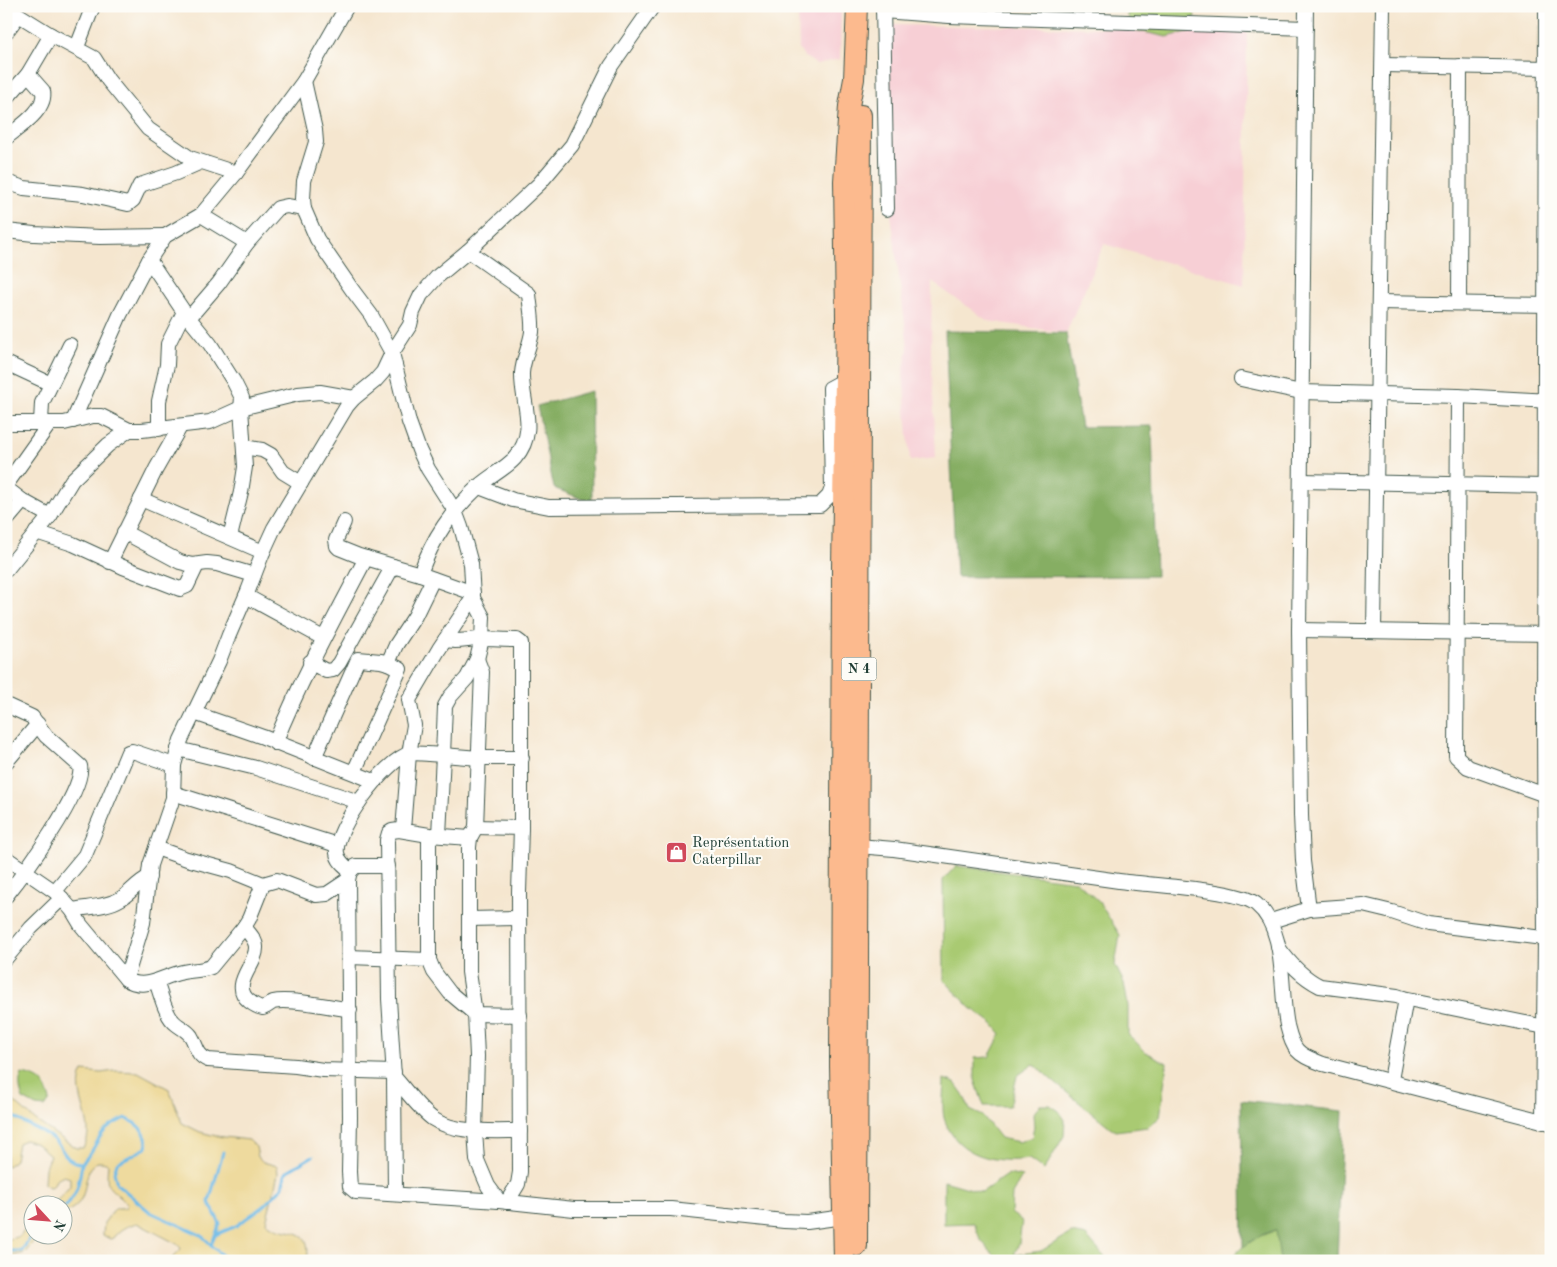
<svg xmlns="http://www.w3.org/2000/svg" width="1557" height="1267" font-family="'Old Standard TT',serif">
<style>
.built{fill:#f7cfd5}
.green{fill:#a9ca72;stroke:#648453}
.forest{fill:#86ae64;stroke:#52764c}
.sand{fill:#eeda9e;stroke:#868c69}
.lines{fill:none;stroke-linecap:round;stroke-linejoin:round}
.stream{stroke:#6fbce9;stroke-width:3}
.minor-casing{stroke:#3f564b;stroke-width:16}
.highway-casing{stroke:#3f564b;stroke-width:22}
.minor{stroke:#fff;stroke-width:14}
.highway{stroke:#fcba8e;stroke-width:20}
.labels{text-anchor:middle;dominant-baseline:central;stroke-width:4;stroke-linejoin:round;paint-order:stroke}
.shield{fill:#fdfcf7;stroke:#62766e;stroke-width:1}
.shield-label{font-size:14px;font-weight:bold;fill:#1f3d34}
.poi-label{font-size:15px;fill:#1f3d34;stroke:#fdfcf7;text-anchor:start}
</style>
<rect width="100%" height="100%" fill="#fdfcf7"/>
<filter id="ink" filterUnits="userSpaceOnUse"><feTurbulence type="fractalNoise" baseFrequency=".02" numOctaves="2"/><feDisplacementMap in="SourceGraphic" scale="10" xChannelSelector="R" yChannelSelector="G"/><feConvolveMatrix kernelMatrix="1 2 1 2 8 2 1 2 1" color-interpolation-filters="sRGB"/></filter>
<filter id="wash" filterUnits="userSpaceOnUse"><feTurbulence type="fractalNoise" baseFrequency=".0096" numOctaves="4" result="noise"/><feDisplacementMap in="SourceGraphic" scale="20" xChannelSelector="R" yChannelSelector="G"/><feGaussianBlur stdDeviation="1.12" result="paint"/><feColorMatrix in="noise" values="0 0 0 0 0 0 0 0 0 0 0 0 0 0 0 0 0 1.4 0 .05"/><feComposite in="paint" operator="in"/></filter>
<g filter="url(#wash)">
<rect width="100%" height="100%" fill="#f5e6cf"/>
<g class="built">
<path d="M798,6H841L840,59L816,64L804,56L799,50Z"/>
<path d="M888,25L1247,30L1244,285L1104,244L1066,333L988,321L932,282L931,349L936,458L910,461L903,373L908,348L890,206Z"/>
</g>
<g class="green">
<path d="M1140,6H1189L1195,15L1191,31L1167,37L1134,30L1127,14Z"/>
<path d="M956,866L1076,881L1099,902L1120,935L1115,965L1124,983L1128,1006V1034L1146,1052L1167,1063L1160,1117L1148,1127L1115,1131L1055,1083L1034,1064L1017,1076L1010,1106H984L975,1080V1058L989,1057L1001,1034L993,1024L971,1008L944,980L943,880Z"/>
<path d="M22,1074C42,1078 44,1082 50,1100L45,1107L36,1106L23,1099C20,1090 18,1083 22,1074Z"/>
<path d="M944,1079L955,1083L963,1094L970,1110L983,1116L1000,1138L1019,1142L1032,1137L1034,1127L1033,1114L1040,1105H1050L1059,1111L1065,1120L1064,1136L1044,1170L1029,1159C995,1164 958,1156 945,1121C941,1112 944,1089 944,1079Z"/>
<path d="M1008,1174L1022,1177L1012,1194L1011,1213L1022,1221L1019,1243L1014,1255L1041,1251L1071,1233L1086,1236L1108,1261H996V1258L980,1239L974,1223L944,1224V1181L982,1192Z"/>
<path d="M1277,1230L1280,1261H1232C1239,1244 1261,1235 1277,1230Z"/>
</g>
<g class="forest">
<path d="M945,331L1066,333L1081,427L1152,426L1156,576L956,577Z"/>
<path d="M591,391L592,503L554,488L537,406Z"/>
<path d="M1241,1100L1343,1111L1337,1261H1280L1276,1230L1261,1235L1243,1247Z"/>
</g>
<g class="sand">
<path d="M83,1071L101,1073L115,1071L138,1072L169,1089L182,1123L200,1132L216,1136L249,1140L256,1147L258,1157L263,1162L277,1166L278,1174L266,1222C285,1239 313,1221 307,1261H201L198,1259L196,1261H174L173,1257L181,1249L179,1245L137,1223C126,1226 120,1229 113,1238L110,1239L103,1235L104,1223L115,1208H125L127,1204C110,1185 105,1193 108,1164C84,1153 88,1188 81,1199C77,1207 70,1210 63,1214L62,1204H36L38,1203C58,1204 57,1201 70,1186V1178L64,1176L56,1180L53,1186L49,1187L44,1184L45,1168L50,1155L37,1144L25,1140L18,1143L15,1160L6,1167V1075C11,1082 8,1091 11,1099L36,1121L67,1142L76,1148H83C99,1125 70,1095 83,1071Z"/>
<path d="M32,1209V1234L38,1235L25,1253L6,1257V1240L20,1236L31,1219L29,1214Z"/>
</g>
<g class="lines">
<g class="stream">
<path d="M6,1112C14,1117 22,1122 30,1126C39,1131 49,1134 56,1142C66,1153 65,1162 82,1163C92,1154 95,1144 102,1134C108,1126 117,1122 125,1118C137,1123 150,1134 146,1148L117,1163L114,1172L117,1184L150,1212L201,1235L228,1261"/>
<path d="M62,1209C78,1196 79,1182 82,1163"/>
<path d="M215,1235L236,1226L262,1207L282,1188L286,1172L313,1156"/>
<path d="M211,1245L220,1224L209,1202L223,1152"/>
<path d="M6,1251H22L32,1234"/>
</g>
</g>
</g>
<g filter="url(#ink)">
<g class="lines">
<defs>
<g id="minor">
<path d="M883,6L887,209"/>
<path d="M1306,6L1299,630L1301,815L1303,861L1309,909"/>
<path d="M6,7L51,35L94,58L108,80L148,129L190,158L236,173"/>
<path d="M883,11L949,16L1306,28"/>
<path d="M6,32L18,16"/>
<path d="M77,47L93,6"/>
<path d="M1383,65L1551,68"/>
<path d="M304,81L315,130L316,142L304,181L303,199L304,209L317,239L353,291L371,315L392,353L409,422L419,450L428,469L455,511L461,527L471,564L473,598L483,617L482,639L477,659L467,678L450,697L445,706L443,755C435,755 415,752 409,754C386,759 333,830 337,853C338,861 345,866 351,871"/>
<path d="M6,99L28,74L51,35"/>
<path d="M6,138C19,127 47,110 43,91L28,74"/>
<path d="M6,182L24,188L83,194L128,204L133,200L140,185L176,173L201,162"/>
<path d="M201,215L247,243"/>
<path d="M6,231L34,234L100,237L165,236"/>
<path d="M468,251L529,294C530,306 533,320 532,332C530,346 523,359 522,373C521,403 539,430 515,458C505,469 490,476 479,486C451,512 433,537 420,574L473,593"/>
<path d="M149,260L184,312L210,344L234,382L242,398L241,408L245,467L241,492L230,537"/>
<path d="M1379,302L1551,305"/>
<path d="M1459,303L1460,66"/>
<path d="M189,318L219,283L247,243L278,208L287,206L304,209"/>
<path d="M6,363L51,384"/>
<path d="M1241,379L1301,392L1458,396L1551,401"/>
<path d="M1458,396L1456,756L1468,767L1545,795"/>
<path d="M73,421L120,315L149,260L165,236L201,215L236,173L304,81L347,6"/>
<path d="M41,422L42,403L70,345"/>
<path d="M6,423H64L93,416H101L129,430H142L210,422L241,408L298,394L320,392L354,398"/>
<path d="M159,429V401L167,365L168,344L184,312"/>
<path d="M244,447L262,450L271,455L283,472L301,483"/>
<path d="M1301,481L1544,486"/>
<path d="M6,485L50,423"/>
<path d="M479,487L513,500L549,507L820,505L829,496L832,488L830,388L843,381"/>
<path d="M6,488L23,501L50,516"/>
<path d="M141,499L263,552"/>
<path d="M6,521L23,501"/>
<path d="M344,522L336,540L337,546L339,548L359,556L420,574"/>
<path d="M36,532L73,544L123,567L180,589L187,586L197,565"/>
<path d="M124,532L180,562L192,565L207,563L217,564L254,575"/>
<path d="M110,562L156,469L180,427"/>
<path d="M6,570L50,516L72,480L108,445L129,430"/>
<path d="M246,596L323,638"/>
<path d="M1299,630L1551,634"/>
<path d="M1374,631L1383,6"/>
<path d="M445,640C458,643 468,639 481,639C493,639 505,640 517,640L521,643V828L519,892L520,1172L518,1184L507,1202"/>
<path d="M477,659L482,672L476,827L470,838L469,847V972L475,1014L477,1056L475,1131L477,1160L488,1186L499,1201L574,1209H671L784,1221L807,1222L851,1216"/>
<path d="M310,662L326,671L333,670L339,663L393,566"/>
<path d="M6,705L32,717L46,736L80,766C86,790 22,876 6,896"/>
<path d="M194,713L263,737L374,781"/>
<path d="M275,743C301,679 334,619 366,558"/>
<path d="M178,749L256,768L359,802"/>
<path d="M314,758L358,659L381,661L388,663"/>
<path d="M6,762L38,724"/>
<path d="M174,765L132,751L128,752L85,855L55,891L72,910L81,925L126,979C144,991 161,977 179,973C189,970 201,971 211,967L244,927C248,932 256,940 256,947C257,965 229,984 249,1001C254,1005 257,1007 263,1008C266,1007 270,1004 273,1002C289,998 332,1007 350,1010"/>
<path d="M354,772L400,669L388,663L396,645L415,616L433,579"/>
<path d="M173,793L337,845"/>
<path d="M476,827L521,828"/>
<path d="M403,830L409,754L414,725L409,700L439,649L473,598"/>
<path d="M429,835V960L434,972L450,993L475,1014L520,1015"/>
<path d="M439,835L443,755L479,758H522"/>
<path d="M858,846L894,849C969,860 1044,871 1119,881C1147,885 1237,889 1256,904C1288,930 1279,988 1287,1025C1289,1033 1291,1043 1297,1050C1304,1058 1314,1060 1323,1064L1550,1123"/>
<path d="M156,848L187,859L231,871L263,884L277,880L316,895L327,894L348,880"/>
<path d="M6,858L57,893"/>
<path d="M388,866H356L350,871L348,880L350,1117L349,1172L350,1187L356,1192L499,1201"/>
<path d="M72,910C87,907 107,907 120,899C131,893 136,883 149,877"/>
<path d="M469,919L519,918"/>
<path d="M1271,921L1309,909L1363,905L1392,912L1428,924L1551,939"/>
<path d="M244,927L249,919L263,884"/>
<path d="M1278,947C1290,964 1302,977 1320,986L1397,996L1403,998L1405,1004L1391,1080"/>
<path d="M349,957L429,960"/>
<path d="M6,958L31,928L62,898"/>
<path d="M126,979L143,923L150,865L173,798L174,765L181,740L219,661L229,635L248,591L263,552L274,528L347,406L354,398L375,381L383,372L392,353L410,325L413,312L421,295L438,276L468,251L539,184L572,145L611,66L653,6"/>
<path d="M156,981C160,992 165,1013 173,1021C178,1027 186,1029 191,1036C197,1046 196,1055 208,1060L296,1066L323,1070L394,1072"/>
<path d="M1403,998L1545,1027"/>
<path d="M394,1077C406,1090 418,1108 433,1119C455,1134 494,1131 520,1131"/>
<path d="M1543,1122L1545,939L1544,716L1546,6"/>
<path d="M395,1194L394,1077L389,999L387,840L389,833L392,831L399,830L429,835L470,838"/>
</g>
<g id="highway">
<path d="M857,1246L861,115"/>
<path d="M844,1261L840,1066L842,567L846,317L844,181L849,106L854,79L857,6"/>
</g>
</defs>
<use href="#minor" class="minor-casing"/>
<use href="#highway" class="highway-casing"/>
<use href="#minor" class="minor"/>
<use href="#highway" class="highway"/>
</g>
</g>
<defs>
<symbol id="shop-square" viewBox="-11 -11 22 22"><rect x="-9" y="-9" width="18" height="18" rx="4" fill="#d1495b" stroke="#fdfcf7"/><path d="M-5-2.5h2.3a2.7 3.5 0 0 1 5.4 0H5L5.5 6h-11ZM-1.5-2.5h3a1.5 2.3 0 0 0-3 0Z" fill="#fff"/></symbol>
</defs>
<g fill-rule="evenodd">
<use href="#shop-square" x="664" y="840" width="25" height="25"/>
</g>
<g class="labels">
<rect class="shield" x="841.5" y="657.5" width="35" height="23" rx="4"/>
<g class="shield-label">
<text x="859" y="669">N 4</text>
</g>
<g class="poi-label">
<text x="692" y="843">Représentation<tspan x="692" dy="17">Caterpillar</tspan></text>
</g>
</g>
<rect width="1557" height="1267" fill="none" stroke="#fdfcf7" stroke-width="25"/>
<g transform="translate(48 1220) rotate(116)"><circle r="24" fill="#fdfcf7" stroke="#a4b0a9"/>
<path d="M0-4L9 19L0 12L-9 19Z" fill="#d1495b"/>
<text y="-8" font-size="14" font-weight="bold" text-anchor="middle" fill="#1f3d34">N</text>
</g>
</svg>
